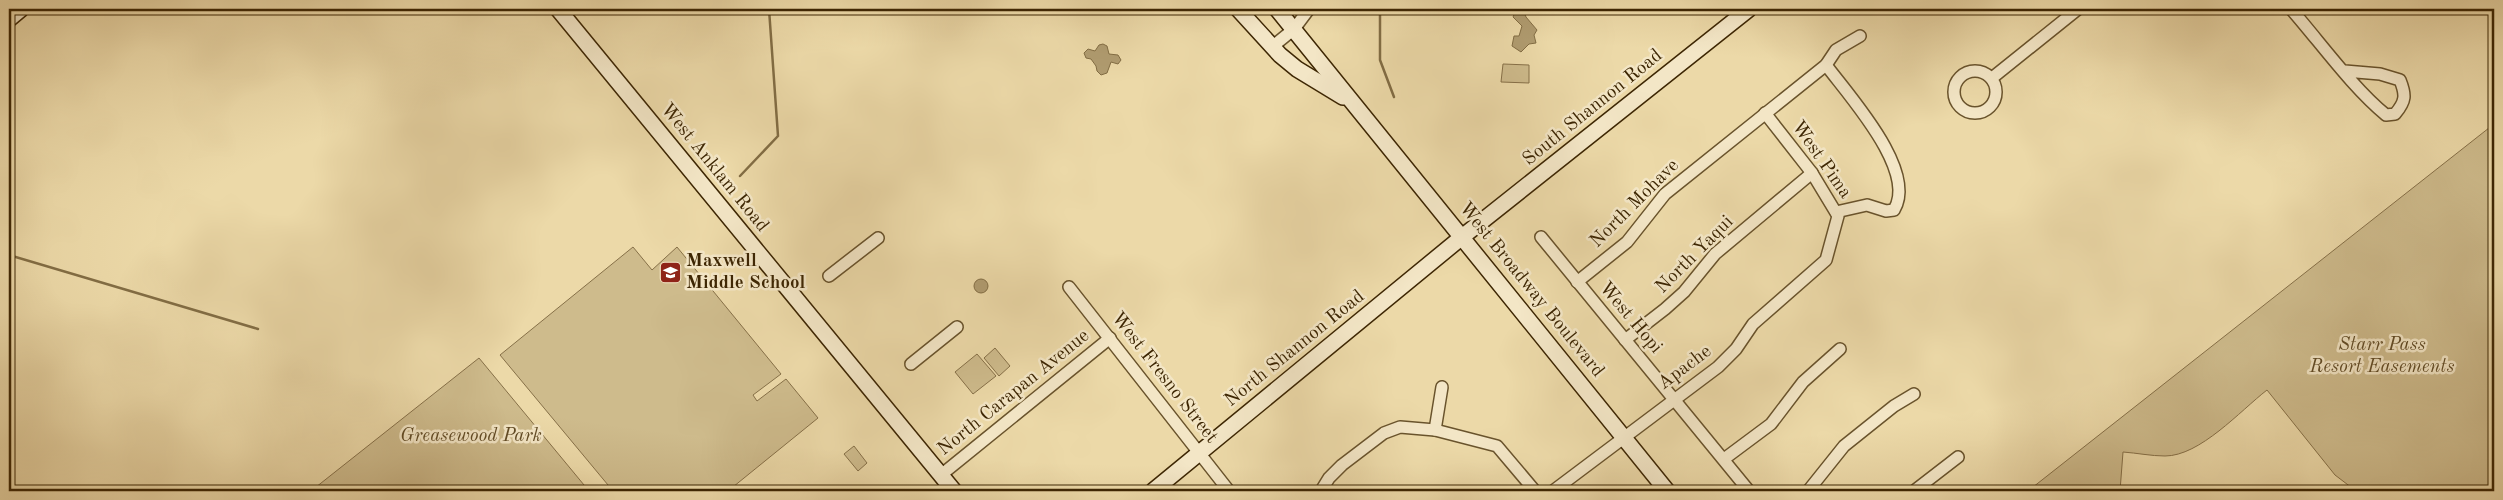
<svg xmlns="http://www.w3.org/2000/svg" width="2503" height="500" font-family="'Old Standard TT',serif">
<style>
.green{fill:#cebb8c;stroke:#867048}
.water{fill:#b09c70;stroke:#826d44}
.lines{fill:none;stroke-linecap:round;stroke-linejoin:round}
.stream{stroke:#826d44;stroke-width:2.5}
.street-casing{stroke:#69532c;stroke-width:14}
.secondary-casing{stroke:#3d2603;stroke-width:18}
.street{stroke:#f3e6c6;stroke-width:11}
.secondary{stroke:#f3e6c6;stroke-width:15}
.labels{text-anchor:middle;dominant-baseline:central;stroke-width:5;stroke-linejoin:round;paint-order:stroke}
.street-label{font-size:19px;fill:#3d2603;stroke:#f3e6c6}
.poi-label{font-size:19px;font-weight:bold;fill:#3d2603;stroke:#f3e6c6;text-anchor:start}
.park-label{font-size:19px;font-style:italic;fill:#614b25;stroke:#f3e6c6}
</style>
<rect width="100%" height="100%" fill="#ecd9a8"/>
<filter id="stains"><feTurbulence type="fractalNoise" baseFrequency=".004" numOctaves="4"/><feColorMatrix values="0 0 0 0 .2 0 0 0 0 .09 0 0 0 0 .02 0 0 0 .5 -.17"/></filter>
<radialGradient id="worn" r=".72"><stop offset=".6" stop-color="#630" stop-opacity="0"/><stop offset="1" stop-color="#630" stop-opacity=".3"/></radialGradient>
<g class="green">
<path d="M1503,64L1529,65V83L1501,82Z"/>
<path d="M2494,124V491H2356L2335,475L2267,390C2240,411 2200,456 2165,456C2151,456 2137,453 2123,452L2120,491H2028Z"/>
<path d="M633,247L652,270L677,247L781,374L753,395L757,401L786,379L818,418L728,491H613L500,355Z"/>
<path d="M995,348L1010,366L999,376L984,358Z"/>
<path d="M977,354L996,376L973,394L955,372Z"/>
<path d="M479,358L589,491H311Z"/>
<path d="M854,446L867,463L858,471L844,454Z"/>
</g>
<g class="water">
<path d="M1520,9L1523,10L1526,17L1537,30L1534,35L1536,43L1529,44L1521,52L1512,46L1514,36H1519L1522,26L1513,17L1516,10Z"/>
<path d="M1103,44L1107,46L1109,54L1118,55L1121,60L1118,64L1111,62L1107,73L1101,75L1097,71L1096,66L1091,59L1086,58L1084,53L1088,49L1095,51L1099,45Z"/>
<circle cx="981" cy="286" r="7"/>
</g>
<g class="lines">
<g class="stream">
<path d="M1380,9V60L1394,97"/>
<path d="M740,176L778,136L769,9"/>
<path d="M9,255L258,329"/>
</g>
<defs>
<g id="street">
<path d="M2291,9C2320,42 2352,87 2386,115L2395,114C2406,101 2406,95 2400,80L2380,74L2345,71"/>
<path d="M1272,47L1294,29L1309,9"/>
<path d="M1826,65C1849,96 1918,171 1894,210L1886,211L1867,205L1836,212"/>
<circle cx="1975" cy="92" r="21"/>
<path d="M1992,78L2078,9"/>
<path d="M1541,237L1749,491"/>
<path d="M829,276L878,238"/>
<path d="M1577,282L1627,242L1665,194L1826,65L1836,50L1860,36"/>
<path d="M1069,287L1229,491"/>
<path d="M1625,340L1665,309L1684,292L1715,254L1812,173"/>
<path d="M911,364L957,327"/>
<path d="M1435,430L1442,387"/>
<path d="M1724,459L1771,424L1803,382L1840,349"/>
<path d="M941,475L1110,338"/>
<path d="M1321,491L1329,478L1342,465L1384,433L1400,427L1435,430L1497,446L1535,491"/>
<path d="M1553,491L1718,367L1736,349L1753,324L1826,260L1838,216L1812,173L1765,113"/>
<path d="M1808,491L1844,446L1894,406L1914,394"/>
<path d="M1914,491L1958,457"/>
</g>
<g id="secondary">
<path d="M558,9L954,491"/>
<path d="M1238,9L1280,55L1297,69L1343,97"/>
<path d="M1277,9L1667,491"/>
<path d="M9,19L21,9"/>
<path d="M1153,491L1462,237L1749,9"/>
</g>
</defs>
<use href="#street" class="street-casing"/>
<use href="#secondary" class="secondary-casing"/>
<use href="#street" class="street"/>
<use href="#secondary" class="secondary"/>
</g>
<defs>
<symbol id="school-square" viewBox="-11 -11 22 22"><rect x="-9" y="-9" width="18" height="18" rx="4" fill="#8f2418" stroke="#f3e6c6"/><path d="M0-5L7-2L0 1L-7-2ZM-4 1L0 2.5L4 1V4Q0 6-4 4Z" fill="#fff"/></symbol>
</defs>
<g fill-rule="evenodd">
<use href="#school-square" x="658" y="260" width="25" height="25"/>
</g>
<g class="labels">
<g class="street-label">
<text transform="translate(1593 108) rotate(-39)">South Shannon Road</text>
<text transform="translate(1821 160) rotate(55)">West Pima</text>
<text transform="translate(714 168) rotate(51)">West Anklam Road</text>
<text transform="translate(1635 204) rotate(-45)">North Mohave</text>
<text transform="translate(1695 255) rotate(-45)">North Yaqui</text>
<text transform="translate(1531 290) rotate(51)">West Broadway Boulevard</text>
<text transform="translate(1630 318) rotate(50)">West Hopi</text>
<text transform="translate(1295 349) rotate(-39)">North Shannon Road</text>
<text transform="translate(1685 368) rotate(-37)">Apache</text>
<text transform="translate(1164 378) rotate(52)">West Fresno Street</text>
<text transform="translate(1014 393) rotate(-39)">North Carapan Avenue</text>
</g>
<g class="poi-label">
<text x="686" y="261">Maxwell<tspan x="686" dy="22">Middle School</tspan></text>
</g>
<g class="park-label">
<text x="2382" y="345">Starr Pass<tspan x="2382" dy="22">Resort Easements</tspan></text>
<text x="471" y="436">Greasewood Park</text>
</g>
</g>
<rect width="2503" height="500" fill="none" stroke="#ecd9a8" stroke-width="30"/>
<rect x="10" y="10" width="2483" height="480" fill="none" stroke="#3d2603" stroke-width="2.5"/>
<rect x="15" y="15" width="2473" height="470" fill="none" stroke="#3d2603"/>
<rect width="100%" height="100%" filter="url(#stains)"/>
<rect width="100%" height="100%" fill="url(#worn)"/>
</svg>
